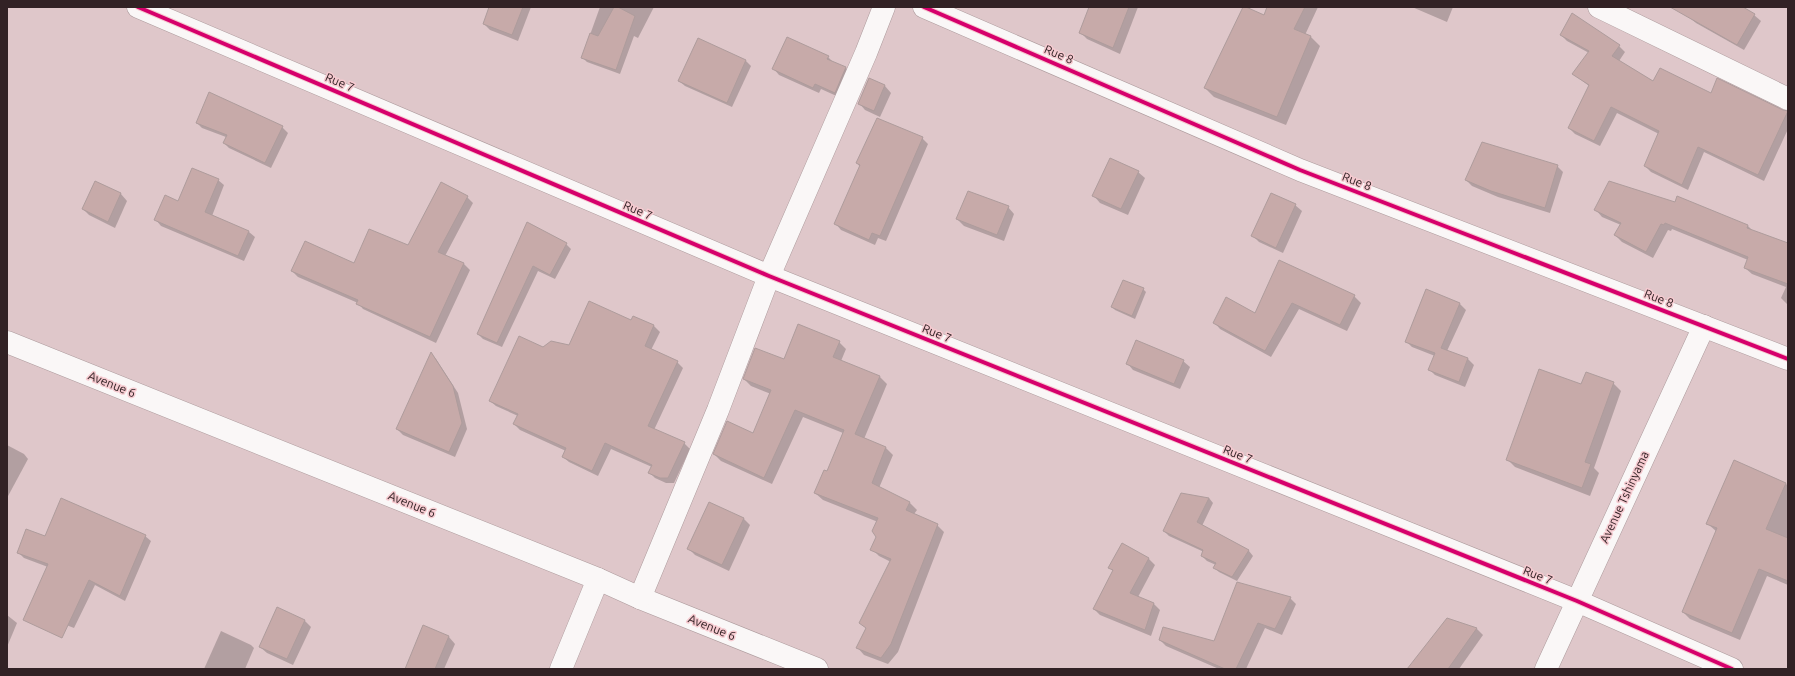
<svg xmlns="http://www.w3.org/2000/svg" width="1795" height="676" font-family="Ubuntu,sans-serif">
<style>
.shadow{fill:#0003}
.building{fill:#c7aaa9;stroke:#ae9c9c}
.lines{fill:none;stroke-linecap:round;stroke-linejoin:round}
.minor-casing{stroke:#ad9b9d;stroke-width:23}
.minor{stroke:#faf7f7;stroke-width:22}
.cycleway-casing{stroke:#f6cad0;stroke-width:6}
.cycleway{stroke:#d6006c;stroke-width:4}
.labels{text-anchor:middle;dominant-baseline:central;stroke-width:3;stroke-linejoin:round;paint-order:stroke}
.street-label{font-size:12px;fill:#322225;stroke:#f6cad0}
</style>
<rect width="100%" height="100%" fill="#dfc7ca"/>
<g class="shadow">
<path d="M490,7H531L518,41L490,30L484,24Z"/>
<path d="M600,7H654L638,38L634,36L620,74L587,62L582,57Z"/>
<path d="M1091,7H1138L1120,54L1087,39L1081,33Z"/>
<path d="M1244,7L1264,16L1268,7H1318L1305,35L1311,37L1320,46L1286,125L1214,97L1205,88Z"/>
<path d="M1412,7H1453L1447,22Z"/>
<path d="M1695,7H1741L1754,15L1761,21L1744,50L1696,23L1689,17Z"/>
<path d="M1572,15L1619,46L1625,52L1619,61L1654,82L1787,112L1788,129L1764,181L1704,152L1688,190L1651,172L1645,166L1659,134L1617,113L1600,146L1575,134L1569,128L1589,86L1574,74L1589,53L1567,41L1561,35Z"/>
<path d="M828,57L834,63L846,68L851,74L841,98L821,89L819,93L779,75L774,69Z"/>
<path d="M746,61L751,66L732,107L685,86L679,81Z"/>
<path d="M869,79L885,86L891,93L880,117L865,110L859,103Z"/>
<path d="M197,123L282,127L288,133L271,168L229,148L224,143L226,137L202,128Z"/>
<path d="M922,138L928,144L886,241L878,238L875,245L841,230L836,224L860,167L857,163Z"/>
<path d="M1557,166L1563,172L1550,213L1498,197L1472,186L1466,180Z"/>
<path d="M1138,172L1145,178L1128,215L1100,203L1094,196Z"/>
<path d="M218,180L224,185L212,216L249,232L255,237L244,261L161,226L156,220L179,202Z"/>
<path d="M96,182L121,194L127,201L115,228L89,215L83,209Z"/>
<path d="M467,197L473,203L445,256L464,264L470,270L436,343L363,309L358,303L298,277L292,271L355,264L409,246Z"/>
<path d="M1295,205L1302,211L1283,253L1259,242L1253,236Z"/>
<path d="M1008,207L1014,214L1004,241L964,226L957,219Z"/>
<path d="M1596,210L1748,226L1754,232L1788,245V305L1781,298L1786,287L1752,274L1745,268L1748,260L1672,229L1671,231L1668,230L1653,258L1622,242L1615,235L1621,225L1602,217Z"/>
<path d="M527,224L566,244L571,249L555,279L538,271L502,347L483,339L478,334Z"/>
<path d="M1280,262L1354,296L1361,303L1347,331L1299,309L1271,357L1220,329L1214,322L1255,314Z"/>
<path d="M1143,289L1146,292L1135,319L1115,310L1112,307Z"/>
<path d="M1426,290L1460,304L1466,310L1447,351L1468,359L1474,365L1465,387L1435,375L1429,369L1435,356L1412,347L1406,341Z"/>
<path d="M634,317L654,326L660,332L651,350L677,362L683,368L654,430L684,443L690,449L674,483H666L655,478L649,472L652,467L611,449L598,476L569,462L563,457L566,451L520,430L514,424L518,416L496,406L490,401L543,348L569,346L632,322Z"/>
<path d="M839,342L846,349L841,361L880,377L887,384L864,439L886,448L893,455L879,488L909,502L917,510L914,514L937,525L944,532L898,652L888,664L864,655L857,647L866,628L860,623L891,562L879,556L872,549L877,537L878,522L823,500L815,493L828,472L843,433L803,417L772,484L721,461L714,454L754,434L771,394L751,386L744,379L784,360Z"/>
<path d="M431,354L436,359L458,393L467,429L455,457L403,435L397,429Z"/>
<path d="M1183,361L1190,367L1180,389L1133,370L1127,363Z"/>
<path d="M1613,383L1621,391L1594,468L1599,473L1590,496L1515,467L1507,459L1582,385Z"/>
<path d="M7,445L24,454L28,459L7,498Z"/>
<path d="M1734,462L1788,485V585L1767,576L1740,640L1690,619L1683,612L1717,532L1708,524Z"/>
<path d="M1209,498L1213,503L1202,526L1249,551L1253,556L1237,581L1219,572L1214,567L1216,565L1207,561L1202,556L1204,552L1169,536L1164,531Z"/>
<path d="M710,503L744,519L750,525L729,571L695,555L688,548Z"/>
<path d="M145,536L151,541L125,601L95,585L74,628L35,613L48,567L24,558L18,552L45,537Z"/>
<path d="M1122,545L1149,559L1155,565L1138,597L1154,604L1160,610L1151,636L1100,615L1094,609L1113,571L1110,568Z"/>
<path d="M1290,598L1296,604L1282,635L1265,628L1246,669H1219L1166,646L1160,640L1214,643Z"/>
<path d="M7,615L17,623L7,647Z"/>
<path d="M1448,619L1477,629L1483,635L1459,669H1408Z"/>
<path d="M304,620L311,627L293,665L267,653L260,647Z"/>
<path d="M424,627L449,637L455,644L444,669H406Z"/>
<path d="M221,631L251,645L254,648L245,669H204Z"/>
</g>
<g class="building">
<path d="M489,7H523L512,35L483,24Z"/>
<path d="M614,7H618L635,16L616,70L581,58L590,33L598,36Z"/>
<path d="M1089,7H1129L1113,48L1079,33Z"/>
<path d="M1243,7H1246L1264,15L1267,7H1305L1294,29L1311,36L1277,117L1204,88Z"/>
<path d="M1670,7H1743L1755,14L1737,45Z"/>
<path d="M1572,13L1620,45L1612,56L1653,81L1660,68L1711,93L1717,78L1783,110L1788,111L1758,175L1698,147L1682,185L1644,166L1659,131L1611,107L1594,141L1568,128L1589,85L1572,74L1589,51L1560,35Z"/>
<path d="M787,37L829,56L827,59L846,67L835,93L815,84L813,88L772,69Z"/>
<path d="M698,38L746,60L727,103L678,81Z"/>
<path d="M869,78L885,85L874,111L858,104Z"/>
<path d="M209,92L283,126L265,163L223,143L227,135L196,123Z"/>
<path d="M877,118L923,137L880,236L872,233L869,240L834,224L860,165L856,163Z"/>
<path d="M1482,142L1558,165L1545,208L1491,191L1465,180Z"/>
<path d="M1110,158L1139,171L1121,209L1092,196Z"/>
<path d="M192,168L219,179L205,212L249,231L238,256L154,220L165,195L178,201Z"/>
<path d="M95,181L121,193L108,222L82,209Z"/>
<path d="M1609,181L1675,202L1677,196L1748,225L1747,228L1788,243V284L1744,268L1748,257L1665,223L1664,225L1661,224L1646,252L1614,235L1621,223L1594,210Z"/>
<path d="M441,182L468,196L438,252L464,263L430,337L356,304L358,300L291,271L305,241L354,263L369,229L408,245Z"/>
<path d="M968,191L1009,206L997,235L956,219Z"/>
<path d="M1271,193L1296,204L1276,248L1251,236Z"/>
<path d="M527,222L567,243L550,275L533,266L497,343L477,334Z"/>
<path d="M1279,260L1355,295L1340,325L1292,303L1265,351L1213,323L1226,297L1255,313Z"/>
<path d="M1123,280L1144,288L1132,316L1111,307Z"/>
<path d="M1426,289L1460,303L1441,348L1468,358L1459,382L1428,370L1435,353L1405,342Z"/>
<path d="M589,301L631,320L633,316L654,325L645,346L678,361L648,426L685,442L668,478H660L648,473L652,465L605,443L592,471L562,457L566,448L513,424L518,414L489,401L519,336L543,347L551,341L569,345Z"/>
<path d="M798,324L840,341L833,357L880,376L855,434L886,447L872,483L910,502L906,510L938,524L891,644L881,658L856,648L866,628L859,623L891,559L870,550L876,537L872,531L878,518L814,493L824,470L827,471L844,430L795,410L764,478L713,454L727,421L753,433L771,390L743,379L755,348L784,359Z"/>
<path d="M1136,340L1184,360L1174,384L1126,364Z"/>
<path d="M431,352L453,386L462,423L449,452L396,429Z"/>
<path d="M1539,369L1581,384L1586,372L1614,382L1585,462L1591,464L1582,488L1506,460Z"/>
<path d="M1734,460L1786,483L1766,529L1788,538V581L1759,569L1732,633L1682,612L1717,528L1706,524Z"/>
<path d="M1181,493L1209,498L1197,522L1249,550L1232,577L1213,568L1216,563L1201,556L1203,550L1163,531Z"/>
<path d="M61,498L146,535L120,596L89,580L62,638L23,620L48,564L17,553L26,529L45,536Z"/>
<path d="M709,502L744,518L722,565L687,549Z"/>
<path d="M1122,543L1149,558L1130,593L1154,603L1145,630L1093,609L1113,570L1108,568Z"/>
<path d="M1237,582L1291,597L1275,629L1258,623L1236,669H1225L1159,640L1163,627L1214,641Z"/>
<path d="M277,607L305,620L287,659L259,647Z"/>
<path d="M1447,618L1477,628L1448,669H1407Z"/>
<path d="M423,625L449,636L435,669H405Z"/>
</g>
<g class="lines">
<defs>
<g id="minor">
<path d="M138,7L769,276L1577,601L1732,669"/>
<path d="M924,7L1300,170L1788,359"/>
<path d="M1599,7L1788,99"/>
<path d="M7,342L598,579L640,598L817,669"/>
<path d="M640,598L718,410L769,276L866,53L884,7"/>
<path d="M561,669L598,579"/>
<path d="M1546,669L1704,326"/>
</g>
</defs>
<use href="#minor" class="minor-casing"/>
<use href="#minor" class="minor"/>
<defs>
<g id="cycleway">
<path d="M138,7L769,276L1577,601L1732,669"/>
<path d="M924,7L1300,170L1788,359"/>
</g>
</defs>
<use href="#cycleway" class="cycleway-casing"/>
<use href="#cycleway" class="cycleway"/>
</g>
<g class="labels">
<g class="street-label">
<text transform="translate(1059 54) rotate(23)">Rue 8</text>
<text transform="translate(340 82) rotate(23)">Rue 7</text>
<text transform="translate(1357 181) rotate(21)">Rue 8</text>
<text transform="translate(638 210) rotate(23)">Rue 7</text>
<text transform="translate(1659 298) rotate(21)">Rue 8</text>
<text transform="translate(937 333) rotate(22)">Rue 7</text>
<text transform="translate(112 384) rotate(22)">Avenue 6</text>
<text transform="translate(1238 454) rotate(22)">Rue 7</text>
<text transform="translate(1624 497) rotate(-65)">Avenue Tshinyama</text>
<text transform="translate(412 504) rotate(22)">Avenue 6</text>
<text transform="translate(1538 575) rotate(22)">Rue 7</text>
<text transform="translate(712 627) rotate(22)">Avenue 6</text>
</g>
</g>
<rect width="1795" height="676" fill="none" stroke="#322225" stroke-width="16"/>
</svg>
